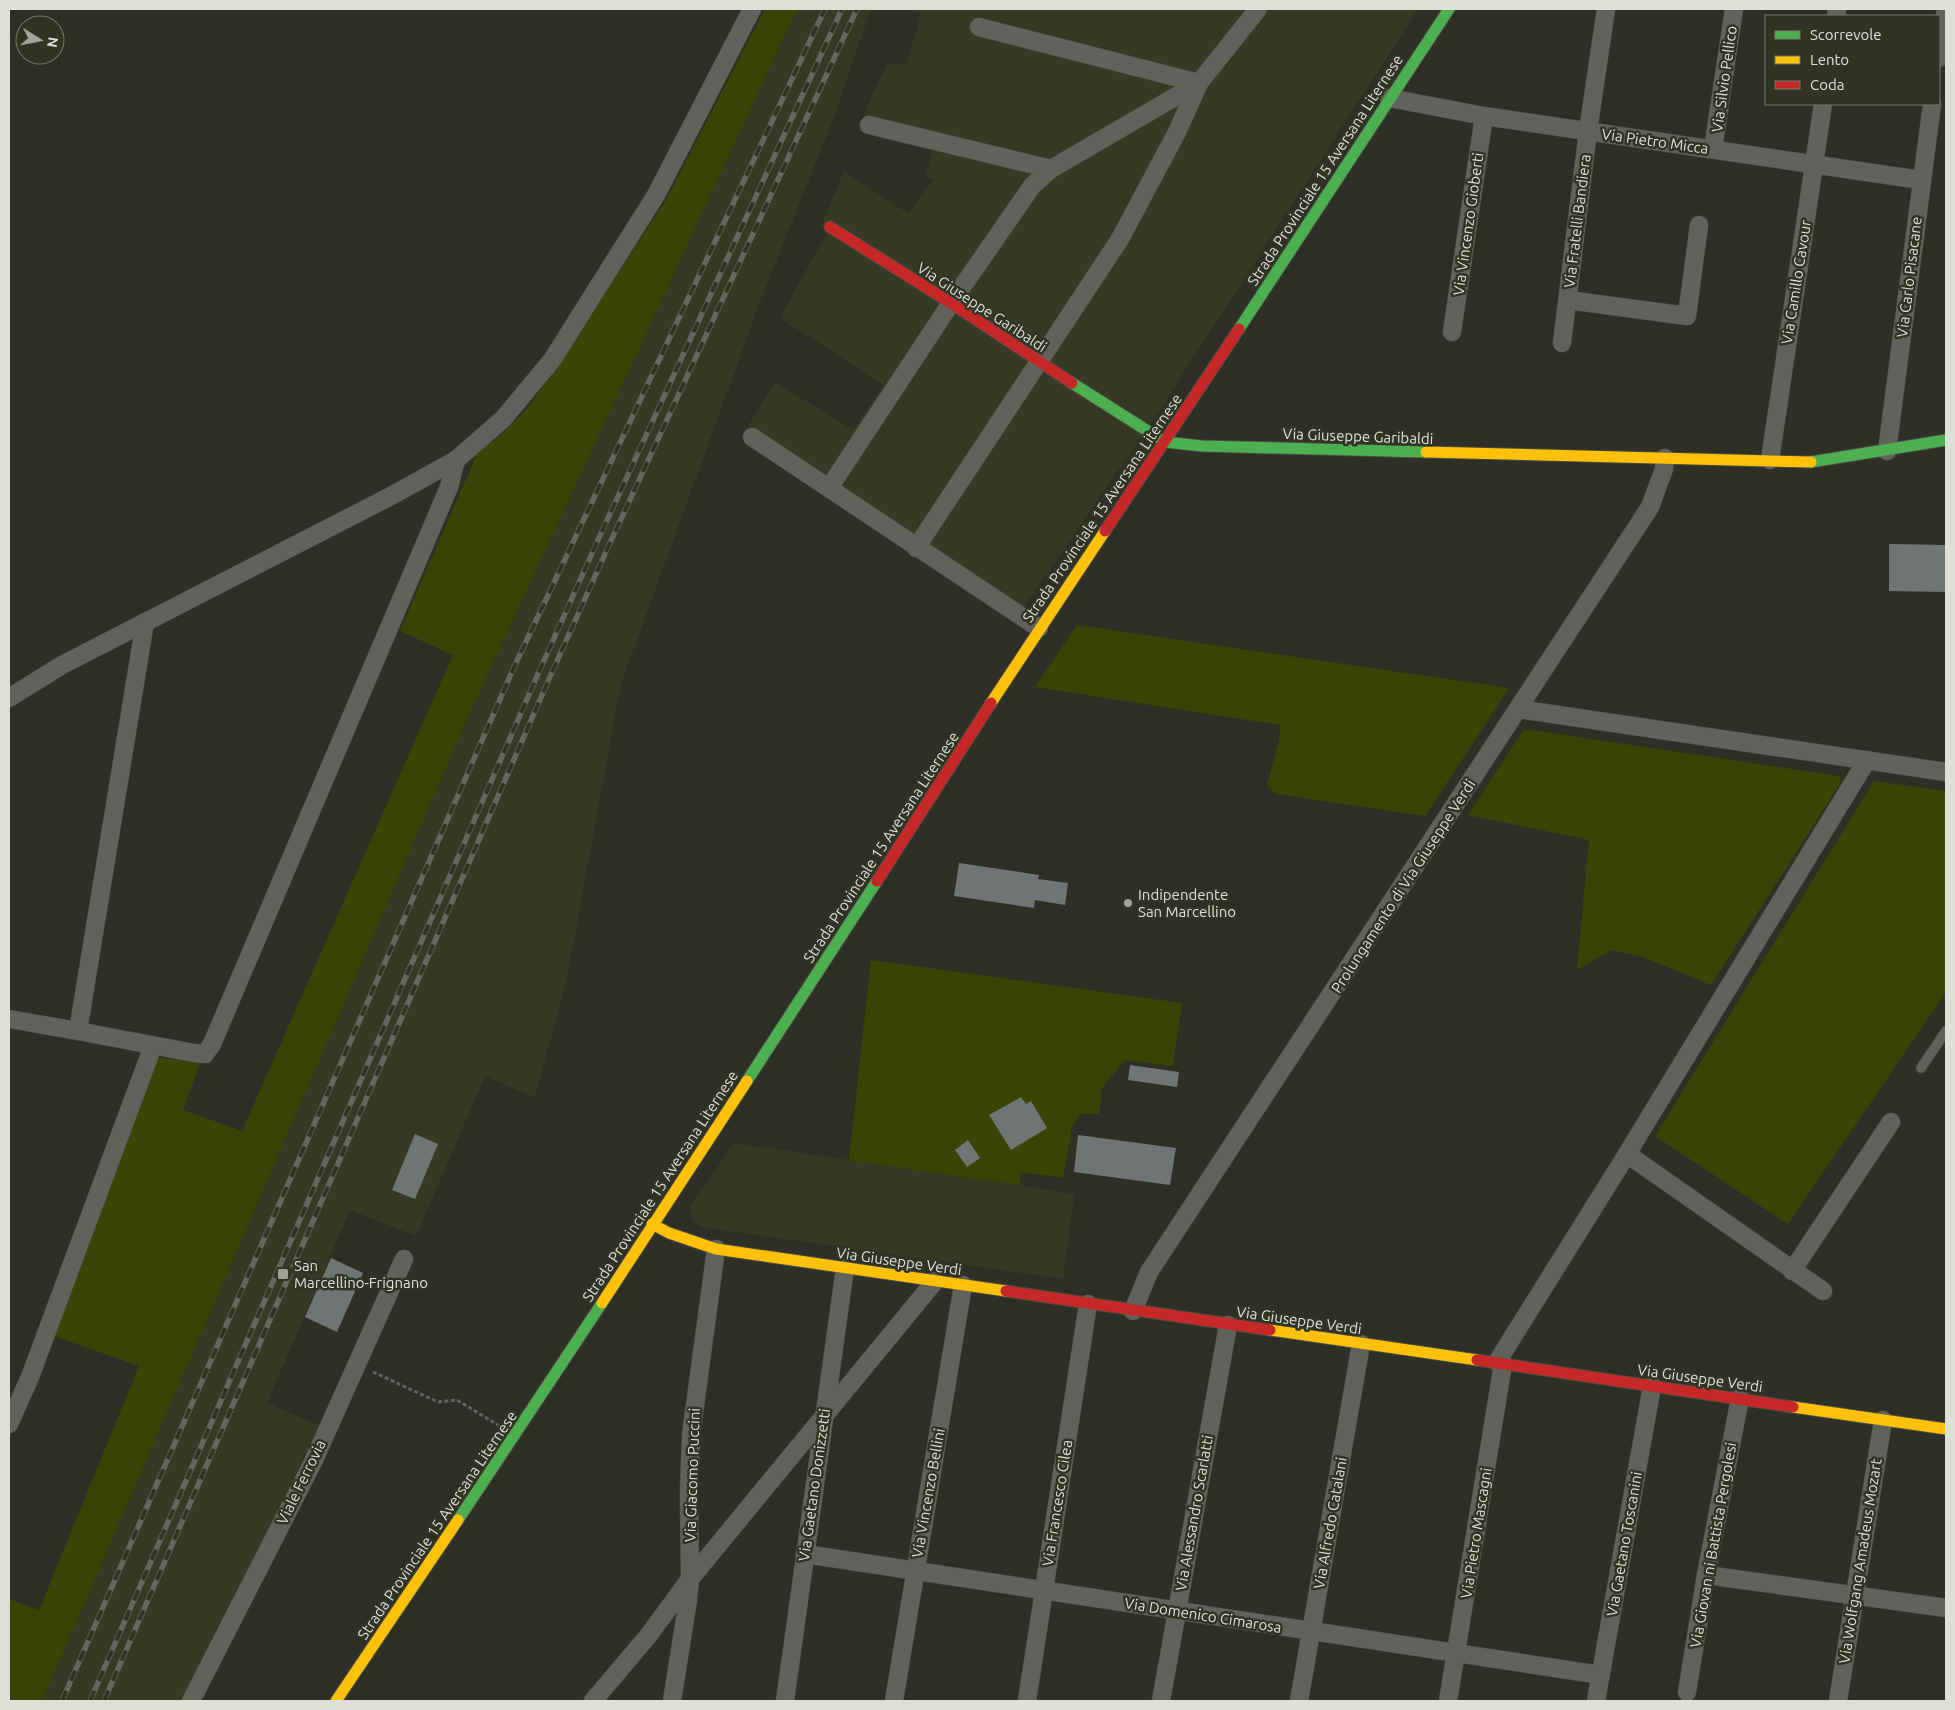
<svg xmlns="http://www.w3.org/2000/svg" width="1955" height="1710" font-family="Ubuntu,sans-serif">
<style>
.built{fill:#363a25}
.green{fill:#3a4505}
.building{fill:#717474}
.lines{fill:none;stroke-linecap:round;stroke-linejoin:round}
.lane-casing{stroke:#4a4c44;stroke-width:11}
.street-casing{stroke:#4a4c44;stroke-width:19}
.fast-casing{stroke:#4a4c44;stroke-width:13}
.slow-casing{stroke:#4a4c44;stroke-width:13}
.jam-casing{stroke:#4a4c44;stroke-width:13}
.path{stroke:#64655f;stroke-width:3;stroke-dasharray:4 2.5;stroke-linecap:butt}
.lane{stroke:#60625b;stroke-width:9}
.street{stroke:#60625b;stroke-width:18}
.fast{stroke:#4caf50;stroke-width:11}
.slow{stroke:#ffc107;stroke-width:11}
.jam{stroke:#c62828;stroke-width:11}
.rail-casing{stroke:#64665f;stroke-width:5.5}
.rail{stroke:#303424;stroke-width:4;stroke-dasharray:11;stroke-linecap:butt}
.poi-dot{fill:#a0a298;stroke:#303424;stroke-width:2}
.labels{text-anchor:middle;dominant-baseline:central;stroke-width:5;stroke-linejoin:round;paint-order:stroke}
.street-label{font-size:15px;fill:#dde0d5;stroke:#303424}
.poi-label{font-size:15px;fill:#dde0d5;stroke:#303424;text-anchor:start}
</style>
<rect width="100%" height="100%" fill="#2e3028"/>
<g class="built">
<path d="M797,9H871L838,107L761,299L621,684L567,979L535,1098L485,1076L416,1236L350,1210L267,1403L320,1426L182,1701H42L470,712Z"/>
<path d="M904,9H1418L1155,417L1024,607L747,428L775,382L853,430L884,385L780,318L827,233L821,227L844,171L909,214L933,180L926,176L932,149L858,131L873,93L888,63L906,65L921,13Z"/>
<path d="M734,1143L1020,1185L1074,1195L1063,1279L701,1227L694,1223L690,1214L691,1206Z"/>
</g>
<g class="green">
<path d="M765,9H797L470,712L42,1701H9V1599L39,1610L139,1366L51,1335L155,1057L200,1063L183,1110L242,1131L453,655L400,631L477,454L503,433L527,409L554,371L666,200Z"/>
<path d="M1077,625L1509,688L1425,816L1276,794L1267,785L1279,742L1280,725L1035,687Z"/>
<path d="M1524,729L1839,776L1841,782L1711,985L1643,957L1612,950L1577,970L1589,840L1468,815Z"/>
<path d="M1874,781L1946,791V992L1788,1224L1655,1136Z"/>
<path d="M871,960L1182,1003L1173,1066L1125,1060L1102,1088L1099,1114L1082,1113L1072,1127L1063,1178L1021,1172L1020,1185L849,1160Z"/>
</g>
<g class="building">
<path d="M1889,544L1946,545V592L1889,591Z"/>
<path d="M959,863L1039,875L1038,879L1068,883L1065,905L1035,900L1034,908L954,896Z"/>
<path d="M1130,1065L1179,1072L1177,1087L1128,1080Z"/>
<path d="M1021,1097L1026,1104L1031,1101L1047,1128L1011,1150L989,1115Z"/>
<path d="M415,1134L438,1144L415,1199L392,1190Z"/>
<path d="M1078,1135L1176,1148L1170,1185L1074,1172Z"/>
<path d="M968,1140L980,1158L967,1167L955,1150Z"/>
<path d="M331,1258L363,1273L337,1332L305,1317Z"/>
</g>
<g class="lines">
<defs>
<path id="lane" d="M1921,1068L1946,1031"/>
<g id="street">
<path d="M1836,16L1837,9"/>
<path d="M1939,58L1946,9"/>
<path d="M1389,98L1484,116L1921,180"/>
<path d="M869,125L1051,169"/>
<path d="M1713,149L1734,9"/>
<path d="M1568,300L1687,316L1699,225"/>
<path d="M1452,332L1484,116"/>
<path d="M1562,343L1588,131L1606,9"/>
<path d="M752,437L1039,628"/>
<path d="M1887,451L1932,104"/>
<path d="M1770,460L1823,104"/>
<path d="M829,488L951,303L1032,186L1051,169L1199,83L1258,9"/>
<path d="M916,548L1120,239L1177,132L1199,83L979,27"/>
<path d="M9,698L62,665L389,497L456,460L503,419L552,360L656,195L752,9"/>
<path d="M1518,709L1946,772"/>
<path d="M9,1019L78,1031L194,1053L205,1054L212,1044L449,487L456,460"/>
<path d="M78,1031L145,622"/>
<path d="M1627,1154L1823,1291"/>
<path d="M1792,1271L1891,1122"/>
<path d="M1133,1311L1149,1272L1650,507L1664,469L1665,458"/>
<path d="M1497,1362L1627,1154L1867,760"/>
<path d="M9,1424L30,1377L153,1046"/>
<path d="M805,1554L1601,1675"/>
<path d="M1706,1575L1946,1608"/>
<path d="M1687,1692L1706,1575L1740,1398"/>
<path d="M191,1701L313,1462L404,1259"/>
<path d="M593,1701L648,1636L690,1579L935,1281"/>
<path d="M672,1701L688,1600L690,1579L689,1491L691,1435L716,1249"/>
<path d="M785,1701L845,1268"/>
<path d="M894,1701L963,1285"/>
<path d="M1027,1701L1088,1304"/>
<path d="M1161,1701L1228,1325"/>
<path d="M1299,1701L1361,1344"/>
<path d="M1448,1701L1503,1364"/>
<path d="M1596,1701L1652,1386"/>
<path d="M1838,1701L1883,1420"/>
</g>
<g id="fast">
<path d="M1239,329L1449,9"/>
<path d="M1072,383L1165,442L1202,446L1426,452"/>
<path d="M1811,462L1946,440"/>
<path d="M747,1081L877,881"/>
<path d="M458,1520L602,1303"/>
</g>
<g id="slow">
<path d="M1426,452L1811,462"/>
<path d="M991,703L1105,531"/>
<path d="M652,1224L669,1233L716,1249L1006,1291"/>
<path d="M602,1303L747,1081"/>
<path d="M1270,1330L1477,1360"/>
<path d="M1793,1407L1946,1429"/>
<path d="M336,1701L458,1520"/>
</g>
<g id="jam">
<path d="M830,227L951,303L1072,383"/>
<path d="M1105,531L1239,329"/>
<path d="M877,881L991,703"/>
<path d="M1006,1291L1270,1330"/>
<path d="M1477,1360L1793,1407"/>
</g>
</defs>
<use href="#lane" class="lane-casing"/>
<use href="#street" class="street-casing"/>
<use href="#fast" class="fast-casing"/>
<use href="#slow" class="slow-casing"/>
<use href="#jam" class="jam-casing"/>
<path class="path" d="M373,1372L438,1402L457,1400L498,1425"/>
<use href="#lane" class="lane"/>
<use href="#street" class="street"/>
<use href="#fast" class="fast"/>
<use href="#slow" class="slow"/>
<use href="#jam" class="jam"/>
<defs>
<g id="rail">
<path d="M62,1701L515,665L825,9"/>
<path d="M90,1701L538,674L598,540L842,9"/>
<path d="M104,1701L549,679L609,545L857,9"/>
</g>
</defs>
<use href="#rail" class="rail-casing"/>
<use href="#rail" class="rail"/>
</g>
<g class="poi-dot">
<circle cx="1128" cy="903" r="5"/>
<rect x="277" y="1268" width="12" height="12" rx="2.5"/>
</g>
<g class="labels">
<g class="street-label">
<text transform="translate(1724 79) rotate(-82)">Via Silvio Pellico</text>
<text transform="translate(1655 141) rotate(8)">Via Pietro Micca</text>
<text transform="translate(1325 170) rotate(-57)">Strada Provinciale 15 Aversana Liternese</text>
<text transform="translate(1577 221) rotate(-83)">Via Fratelli Bandiera</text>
<text transform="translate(1468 224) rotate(-82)">Via Vincenzo Gioberti</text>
<text transform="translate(1909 277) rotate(-83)">Via Carlo Pisacane</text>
<text transform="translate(1796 282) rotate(-81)">Via Camillo Cavour</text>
<text transform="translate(982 307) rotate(33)">Via Giuseppe Garibaldi</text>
<text transform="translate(1358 436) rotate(2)">Via Giuseppe Garibaldi</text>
<text transform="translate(1102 508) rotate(-56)">Strada Provinciale 15 Aversana Liternese</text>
<text transform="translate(881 847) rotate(-57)">Strada Provinciale 15 Aversana Liternese</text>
<text transform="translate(1403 886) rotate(-57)">Prolungamento di Via Giuseppe Verdi</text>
<text transform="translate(660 1186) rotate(-57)">Strada Provinciale 15 Aversana Liternese</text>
<text transform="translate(899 1261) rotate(8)">Via Giuseppe Verdi</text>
<text transform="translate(1299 1320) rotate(8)">Via Giuseppe Verdi</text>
<text transform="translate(1700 1378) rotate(8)">Via Giuseppe Verdi</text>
<text transform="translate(692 1475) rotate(-88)">Via Giacomo Puccini</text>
<text transform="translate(301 1482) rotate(-64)">Viale Ferrovia</text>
<text transform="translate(814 1485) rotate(-82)">Via Gaetano Donizzetti</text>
<text transform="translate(928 1493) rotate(-80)">Via Vincenzo Bellini</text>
<text transform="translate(1057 1503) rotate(-81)">Via Francesco Cilea</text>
<text transform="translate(1194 1513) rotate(-80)">Via Alessandro Scarlatti</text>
<text transform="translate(1330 1523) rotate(-80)">Via Alfredo Catalani</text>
<text transform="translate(437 1525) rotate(-56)">Strada Provinciale 15 Aversana Liternese</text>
<text transform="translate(1476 1533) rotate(-81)">Via Pietro Mascagni</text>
<text transform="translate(1624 1544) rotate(-80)">Via Gaetano Toscanini</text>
<text transform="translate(1713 1545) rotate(-80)">Via Giovan ni Battista Pergolesi</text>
<text transform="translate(1860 1561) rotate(-81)">Via Wolfgang Amadeus Mozart</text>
<text transform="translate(1203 1615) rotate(9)">Via Domenico Cimarosa</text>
</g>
<g class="poi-label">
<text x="1138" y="894">Indipendente<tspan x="1138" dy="17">San Marcellino</tspan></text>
<text x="294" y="1265">San<tspan x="294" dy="17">Marcellino-Frignano</tspan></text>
</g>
</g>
<rect width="1955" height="1710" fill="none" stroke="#dde0d5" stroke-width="20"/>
<rect x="1765" y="15" width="175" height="90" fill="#303424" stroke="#75796b"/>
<rect x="1775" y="31" width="25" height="8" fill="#4caf50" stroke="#75796b"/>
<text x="1810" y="40" font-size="15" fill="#dde0d5">Scorrevole</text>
<rect x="1775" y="56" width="25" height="8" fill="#ffc107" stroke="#75796b"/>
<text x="1810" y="65" font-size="15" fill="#dde0d5">Lento</text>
<rect x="1775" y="81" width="25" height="8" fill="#c62828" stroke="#75796b"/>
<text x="1810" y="90" font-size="15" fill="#dde0d5">Coda</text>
<g transform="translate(40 40) rotate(100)"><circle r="24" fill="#303424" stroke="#75796b"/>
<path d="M0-4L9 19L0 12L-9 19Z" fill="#a0a298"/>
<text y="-8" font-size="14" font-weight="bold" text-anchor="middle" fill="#dde0d5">N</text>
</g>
</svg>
